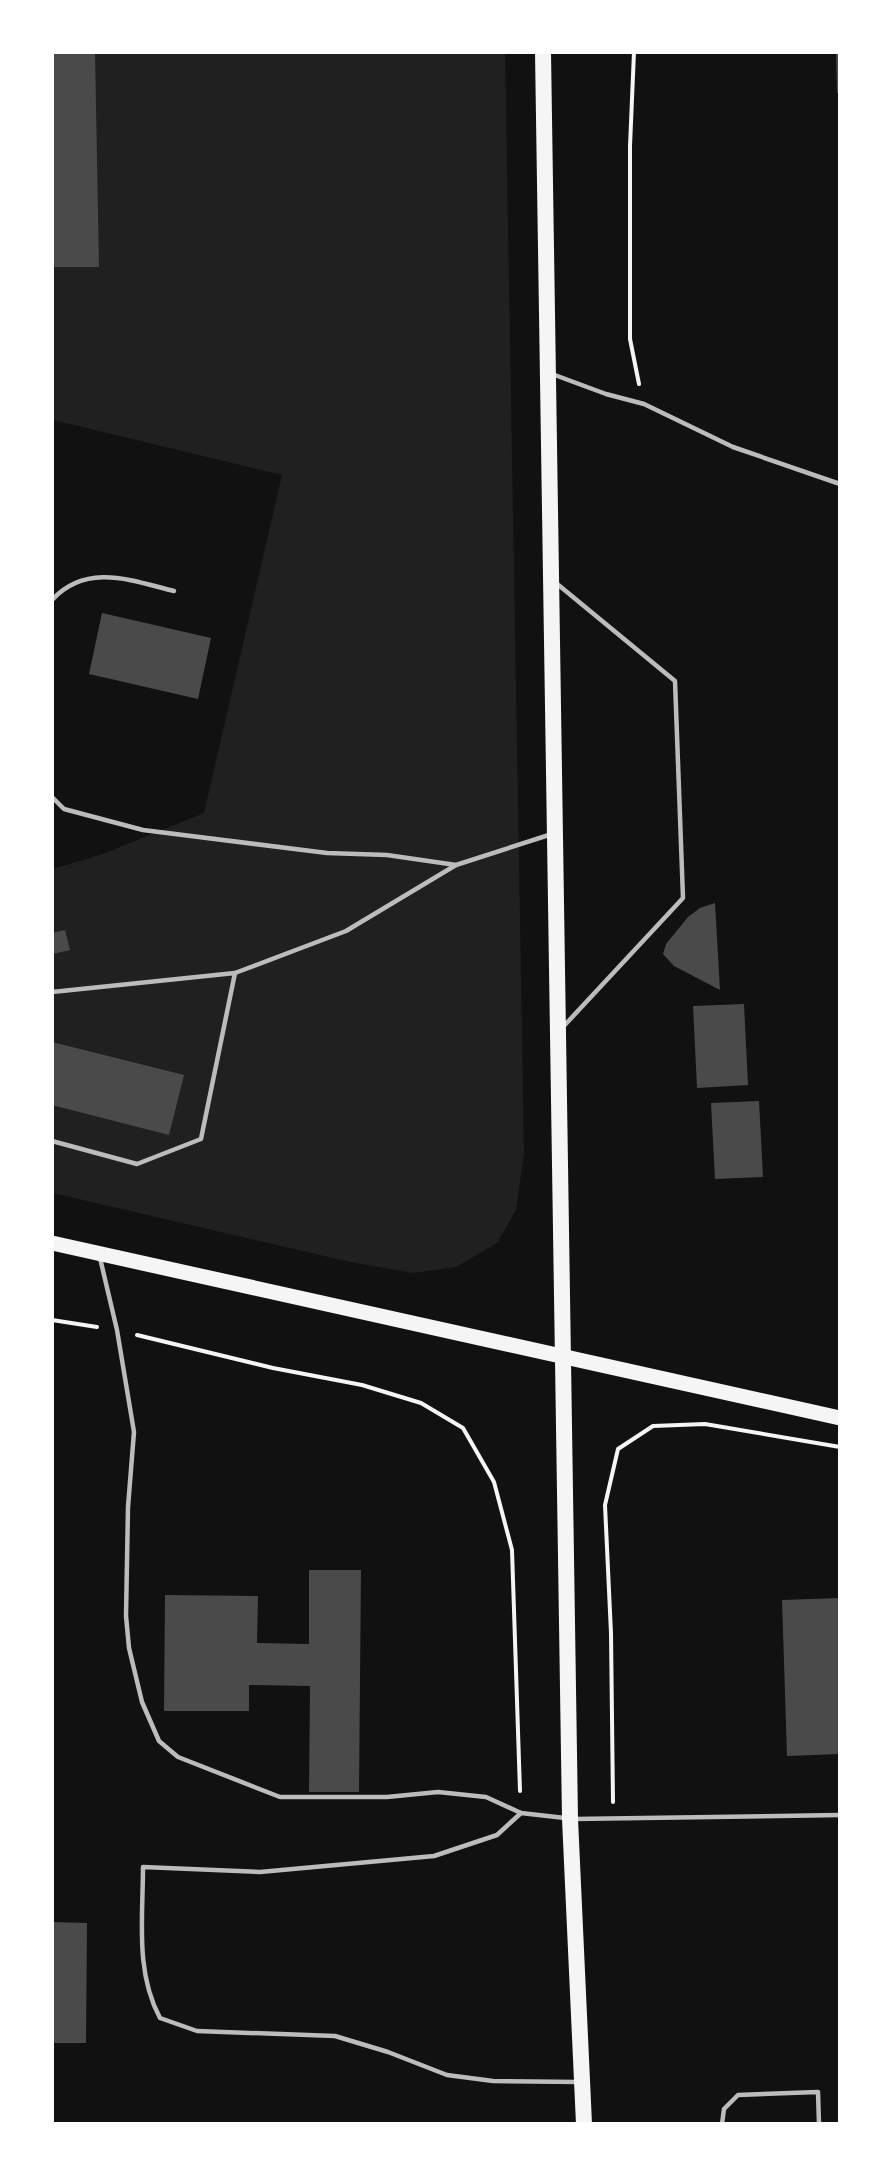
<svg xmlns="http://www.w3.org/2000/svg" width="892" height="2176" font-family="'DM Sans',sans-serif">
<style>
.green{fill:#202020}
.building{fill:#4a4a4a}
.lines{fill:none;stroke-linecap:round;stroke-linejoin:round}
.path{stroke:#f5f5f5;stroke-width:4}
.service{stroke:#bcbcbc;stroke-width:4.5}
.primary{stroke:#f5f5f5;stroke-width:15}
.trunk{stroke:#f5f5f5;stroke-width:16}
</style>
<rect width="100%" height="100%" fill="#111"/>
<path class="green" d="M53,53H505L524,1153L516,1210L497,1243L456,1267L413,1273L350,1262L53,1193V869L103,854L204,813L282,475L53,420Z"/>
<g class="building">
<path d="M52,52H95L99,267H52Z"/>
<path d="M836,52H840V93H837Z"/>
<path d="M102,613L211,638L198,699L89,674Z"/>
<path d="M715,903L720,990L674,966L663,954L666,944L688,917L700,908Z"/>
<path d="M65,930L70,950L52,954V933Z"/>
<path d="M744,1004L748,1085L697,1088L693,1006Z"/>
<path d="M52,1042L184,1075L169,1135L52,1105Z"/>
<path d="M759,1101L763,1177L715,1179L711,1103Z"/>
<path d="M309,1570H361L359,1792H309L310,1686L249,1685V1711H164L165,1595L258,1596L257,1643L309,1644Z"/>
<path d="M840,1598V1754L787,1756L782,1600Z"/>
<path d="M52,1922L87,1923L86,2043H52Z"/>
</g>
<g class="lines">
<g class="path">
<path d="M634,52L630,146V339L639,384"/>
<path d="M52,1320L97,1327"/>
<path d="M137,1335L273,1368L362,1385L421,1403L463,1428L494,1482L512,1550L520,1791"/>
<path d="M613,1802L611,1633L605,1505L618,1449L653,1426L705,1424L840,1447"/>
</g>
<g class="service">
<path d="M552,374L606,394L644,404L733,447L840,484"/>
<path d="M556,583L675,681L683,898L562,1028"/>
<path d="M52,600C87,562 133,581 174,591"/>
<path d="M52,797L64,809L143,830L327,853L387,855L456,865"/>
<path d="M52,992L235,973L346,931L456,865L552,834"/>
<path d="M52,1141L137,1164L201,1139L235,973"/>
<path d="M100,1258L117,1330L134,1432L128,1507L126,1616L129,1648L142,1702L159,1741L178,1757L280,1797H387L438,1792L486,1797L521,1813L565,1818"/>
<path d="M521,1813L497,1835L434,1856L260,1872L143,1867C143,1917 135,1972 160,2018L197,2031L335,2036L388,2052L447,2075L493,2081L579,2082"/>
<path d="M574,1819L840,1815"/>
<path d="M722,2124L724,2109L738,2095L818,2092L819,2124"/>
</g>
<path class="primary" d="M52,1243L840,1418"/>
<path class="trunk" d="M543,52L570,1819L584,2124"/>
</g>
<rect width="892" height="2176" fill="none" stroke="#ffffff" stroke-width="108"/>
</svg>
